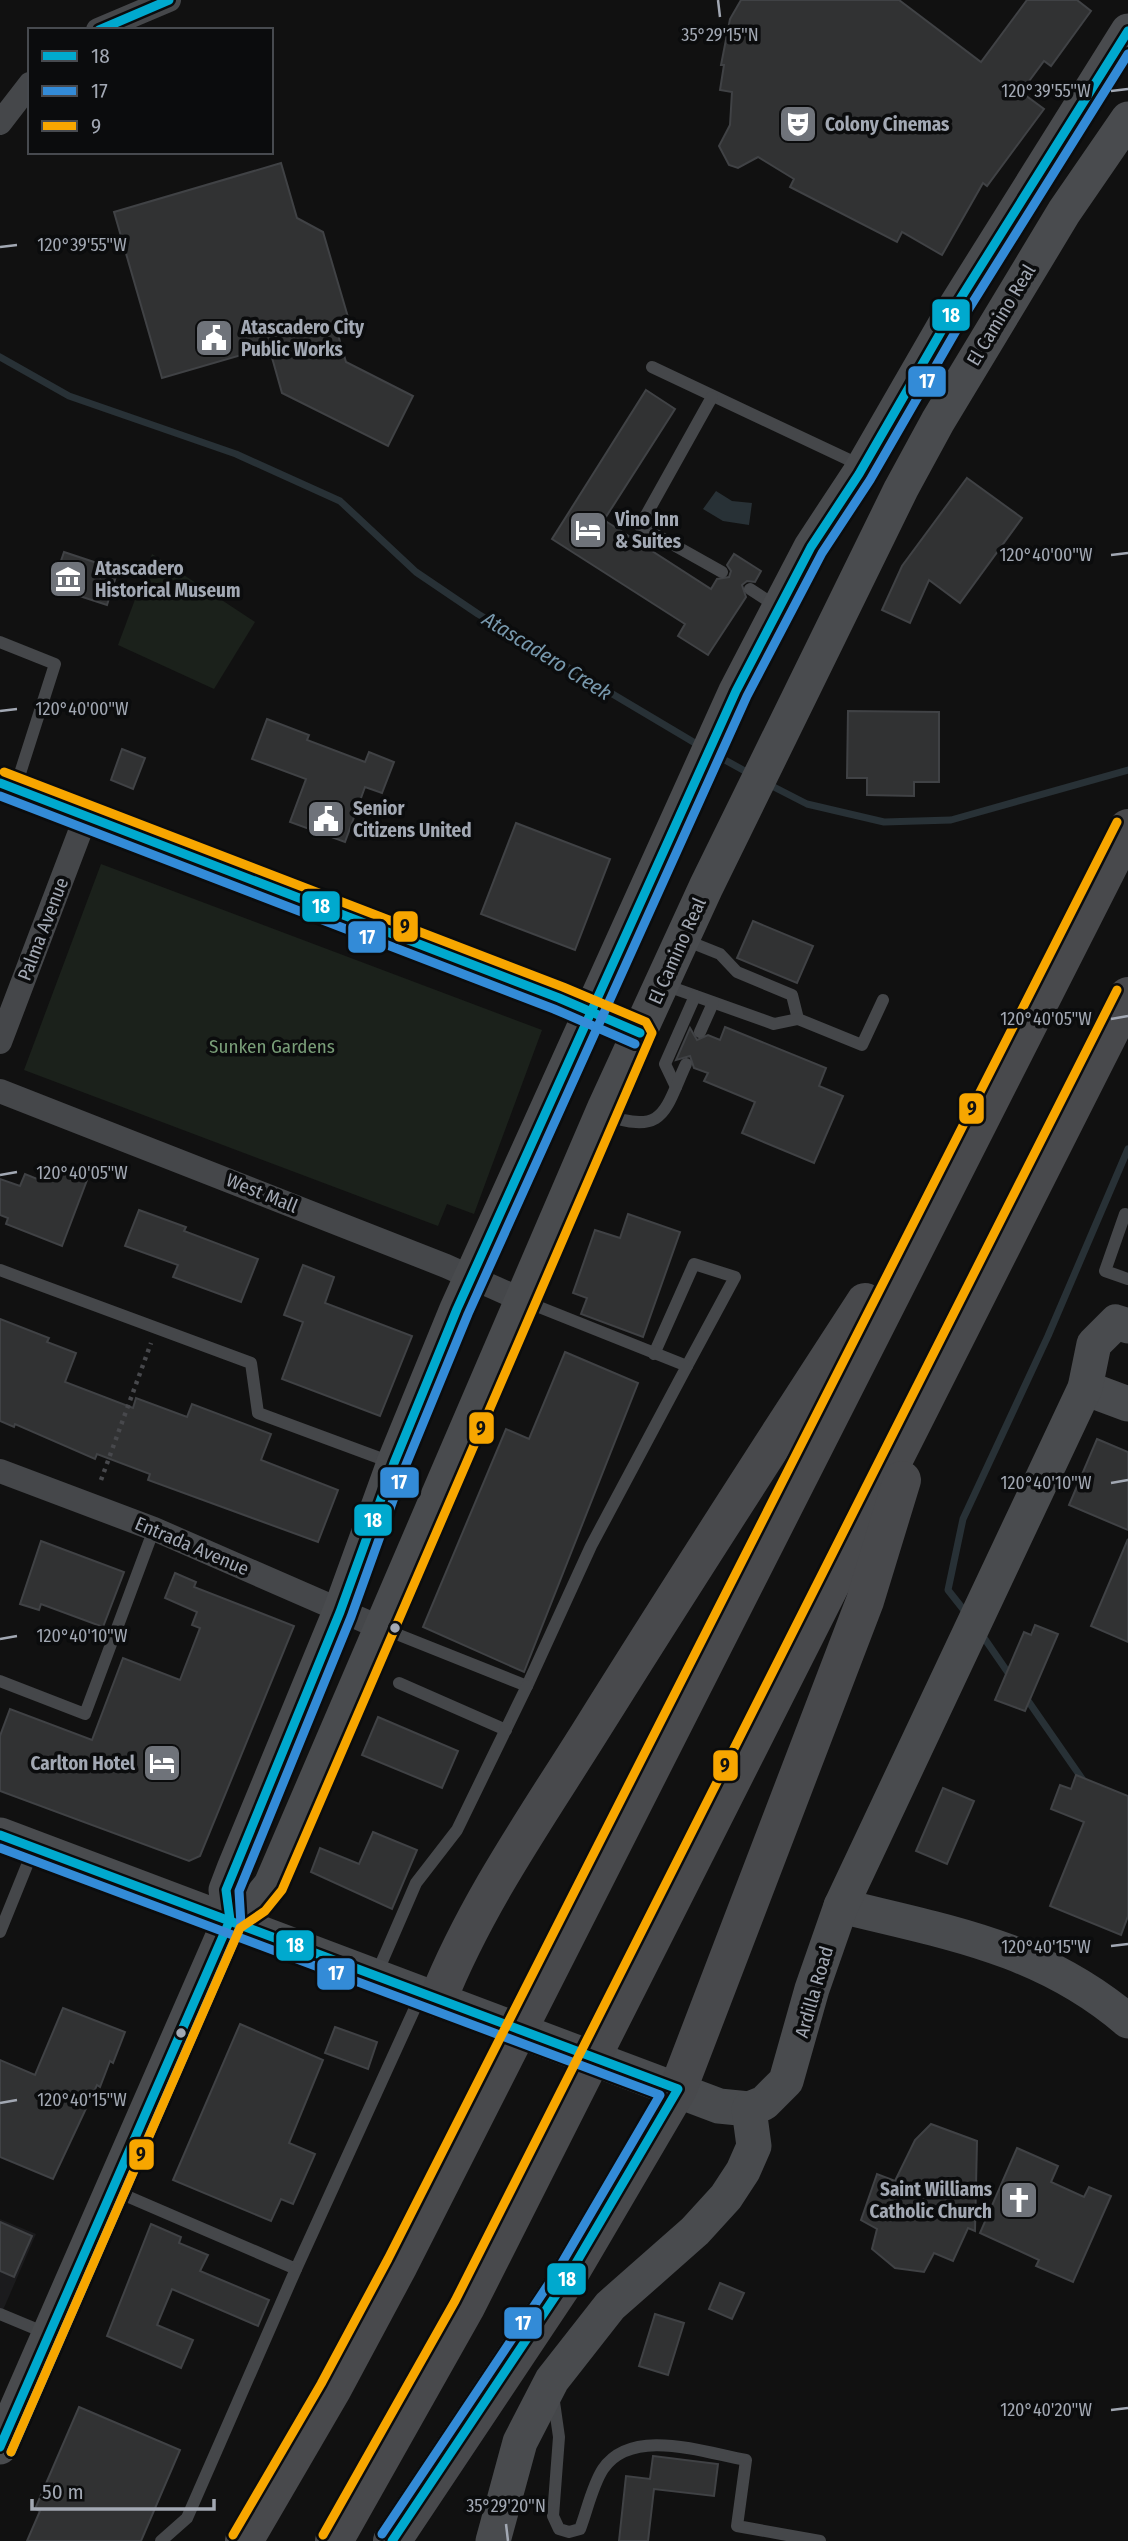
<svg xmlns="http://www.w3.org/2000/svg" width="1128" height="2541" font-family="'Fira Sans Condensed',sans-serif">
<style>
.built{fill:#1b1b1d}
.green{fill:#1b211b}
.water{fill:#283136}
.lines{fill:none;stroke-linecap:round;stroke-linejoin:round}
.stream{stroke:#283136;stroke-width:7}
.building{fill:#313233;stroke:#404245;stroke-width:2}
.path{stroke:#47484c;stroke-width:4.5;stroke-dasharray:3.5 5;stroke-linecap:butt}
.lane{stroke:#45474a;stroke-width:12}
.street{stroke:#45474a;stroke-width:24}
.secondary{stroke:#494b4e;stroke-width:35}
.highway{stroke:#48494c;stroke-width:38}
.bus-1-casing{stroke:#0b0c0d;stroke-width:14}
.bus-2-casing{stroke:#0b0c0d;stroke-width:14}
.bus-3-casing{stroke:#0b0c0d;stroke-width:14}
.bus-1{stroke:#00a9ce;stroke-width:9}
.bus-2{stroke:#338bd7;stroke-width:9}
.bus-3{stroke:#f7a600;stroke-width:9}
.ticks{fill:none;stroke:#a2a8b3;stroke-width:2.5}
.bus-dot{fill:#a2a8b3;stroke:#0b0c0d;stroke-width:2.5}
.labels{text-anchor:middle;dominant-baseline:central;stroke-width:7;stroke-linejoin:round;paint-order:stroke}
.poi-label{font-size:19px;font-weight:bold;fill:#a2a8b3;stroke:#0b0c0d;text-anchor:start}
.street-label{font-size:19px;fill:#a2a8b3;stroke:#0b0c0d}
.park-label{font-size:19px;fill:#799e78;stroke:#0b0c0d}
.water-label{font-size:21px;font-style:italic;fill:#7899ae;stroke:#0b0c0d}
.ticks-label{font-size:18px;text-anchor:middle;fill:#a2a8b3;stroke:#0b0c0d;stroke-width:7;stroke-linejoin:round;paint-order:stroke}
.line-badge{stroke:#0b0c0d;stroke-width:2.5}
.badge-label{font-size:19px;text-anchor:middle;font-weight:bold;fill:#fff}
.pale-badge-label{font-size:19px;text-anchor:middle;font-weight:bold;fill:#111}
</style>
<rect width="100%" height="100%" fill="#111"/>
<path class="built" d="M0,2219L36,2234L0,2317Z"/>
<g class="green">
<path d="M152,554L255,622L214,689L118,645Z"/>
<path d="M101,864L542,1030L474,1214L447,1204L438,1226L24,1070Z"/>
</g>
<path class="water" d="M716,491L732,501L752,503L749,525L723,521L703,509Z"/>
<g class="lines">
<g class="stream">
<path d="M0,357L69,396L236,454L340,501L416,572L478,614L700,746"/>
<path d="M716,755L752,775"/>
<path d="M768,784L807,804L884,822L951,820L1128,770"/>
<path d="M967,1614L948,1590L963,1519L1048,1336L1128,1149"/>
<path d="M980,1632L1011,1677"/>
<path d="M1024,1695L1085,1783"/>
</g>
</g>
<g class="building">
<path d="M741,0H899L981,62L1027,0H1077L1091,11L1051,66L1044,61L1021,92L1044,109L987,186L983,183L942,255L902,232L897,242L790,187L794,179L758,157L738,168L729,165L719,146L730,125L732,92L720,90L724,65H721L730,19Z"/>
<path d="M281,163L297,218L323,232L348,317L334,321L346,362L413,396L388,446L282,393L269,347L162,378L114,212Z"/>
<path d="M646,390L675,409L604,520L711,589L717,579L729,577L731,571L727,565L734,554L761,571L755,582L747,581L742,585L746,597L708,655L678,636L685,624L552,539Z"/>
<path d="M967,478L1022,518L960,603L929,580L910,623L882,610L902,566Z"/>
<path d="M64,552L118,570L107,605L52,587Z"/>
<path d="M848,711L939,712V782H914V796L867,795V778H847Z"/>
<path d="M267,719L309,735L307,740L365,762L369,752L394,762L382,793L365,787L345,842L290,822L306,779L252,759Z"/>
<path d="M122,749L145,758L133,789L111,780Z"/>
<path d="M516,823L610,859L575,950L481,914Z"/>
<path d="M753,921L813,946L797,983L737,958Z"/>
<path d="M725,1027L826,1068L819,1086L843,1096L814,1163L742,1133L755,1102L704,1081L708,1073L694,1068L690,1056L676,1060L690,1028L697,1040L708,1035L720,1040Z"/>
<path d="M47,1165L87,1180L62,1246L6,1224L8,1218L0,1215V1179L20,1186L25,1174L42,1181Z"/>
<path d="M139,1210L186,1227L184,1231L258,1259L241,1302L173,1277L178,1265L125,1246Z"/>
<path d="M628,1214L680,1232L643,1337L581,1314L587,1298L573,1293L595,1230L620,1238Z"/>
<path d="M303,1265L334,1277L325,1303L412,1336L380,1416L282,1379L303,1322L284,1315Z"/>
<path d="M0,1319L49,1338L47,1342L76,1353L65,1382L133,1408L136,1398L187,1417L192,1404L271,1434L261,1460L338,1490L318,1542L148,1480L150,1474L97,1454L95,1459L15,1424L14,1427L0,1421Z"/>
<path d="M565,1352L638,1383L524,1672L423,1627L506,1429L529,1439Z"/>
<path d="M1097,1439L1128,1452V1530L1069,1505Z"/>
<path d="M1128,1539V1642L1091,1626Z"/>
<path d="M41,1541L124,1572L103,1627L41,1604L39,1610L20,1604Z"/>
<path d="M175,1573L196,1582L194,1587L294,1626L200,1856L189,1861L0,1791V1736L10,1709L92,1740L123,1658L180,1680L200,1628L192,1625L197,1612L165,1598Z"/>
<path d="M1035,1625L1058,1634L1025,1711L995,1700L1024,1632L1031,1635Z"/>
<path d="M378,1717L458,1751L442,1788L362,1755Z"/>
<path d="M1076,1775L1128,1796V1916L1121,1935L1050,1906L1084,1822L1051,1809L1060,1785L1071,1789Z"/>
<path d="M943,1788L974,1801L947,1864L916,1851Z"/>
<path d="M373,1832L417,1850L392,1909L311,1872L320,1848L359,1864Z"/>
<path d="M63,2008L125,2032L113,2063L110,2061L100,2087L97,2085L53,2179L0,2157V2060L35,2075Z"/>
<path d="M240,2024L323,2060L289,2143L315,2154L293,2204L281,2199L271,2221L173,2180Z"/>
<path d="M335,2027L377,2042L368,2069L325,2053Z"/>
<path d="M931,2124L977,2141L975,2231L968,2228L953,2261L934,2253L924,2272L895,2268L872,2249L877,2229L861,2220L877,2174L895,2181L915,2140Z"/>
<path d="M1017,2148L1058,2166L1051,2182L1084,2197L1089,2187L1111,2196L1073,2282L1036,2266L1039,2260L980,2233Z"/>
<path d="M0,2222L32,2236L14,2277L0,2271Z"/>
<path d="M151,2224L181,2237L179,2243L208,2255L200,2271L269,2300L258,2326L172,2289L157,2325L193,2340L181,2368L107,2336Z"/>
<path d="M720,2283L744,2293L732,2319L709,2309Z"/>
<path d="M655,2314L684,2323L668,2375L639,2366Z"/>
<path d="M79,2407L180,2450L141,2541H27L40,2511L35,2509Z"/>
<path d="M653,2456L718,2464L714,2496L654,2489L648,2541H619L626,2476L650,2479Z"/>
</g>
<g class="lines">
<path class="path" d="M101,1480L151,1343"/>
<g class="lane">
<path d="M652,367L860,465"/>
<path d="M712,397L640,526L722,572"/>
<path d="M750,589L776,606"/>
<path d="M0,642L55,664L15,789"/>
<path d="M685,940L720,954L737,972L792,995L798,1019"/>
<path d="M662,984L774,1024L798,1019L862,1045L883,1000"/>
<path d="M700,1032L713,1003"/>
<path d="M676,1087L665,1064L695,996"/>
<path d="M605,1115C665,1135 664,1112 686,1064"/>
<path d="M1128,1215L1125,1214L1105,1271L1128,1279"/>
<path d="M0,1270L251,1363L258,1413L393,1463"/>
<path d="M654,1354L694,1264L735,1277L687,1366"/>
<path d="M384,1629L527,1686L591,1546L687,1366L524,1301"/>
<path d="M0,1681L85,1714L154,1529"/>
<path d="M399,1683L506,1730"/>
<path d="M0,1932L34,1848"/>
<path d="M377,1973L416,1883L457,1830L527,1686"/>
<path d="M115,2191L296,2269L420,1997"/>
<path d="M0,2314L48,2334"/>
<path d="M553,2395L559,2437L553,2516L559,2529L569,2532L580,2529C587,2511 592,2486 603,2469C632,2426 705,2453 746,2460L737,2526L820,2541"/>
<path d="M161,2541L187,2518L296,2269"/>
</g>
<g class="street">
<path d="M98,30L169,0"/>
<path d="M0,123L30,84"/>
<path d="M0,783L559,998L640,1033"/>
<path d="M0,1042L86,816"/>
<path d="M0,1091L446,1266L522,1300"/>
<path d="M0,1471L154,1529L381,1628"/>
</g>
<g class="secondary">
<path d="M1085,1388L1128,1404"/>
<path d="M0,1835L719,2106L749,2109"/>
<path d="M841,1906C946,1932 1042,1947 1128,2021"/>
<path d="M230,1920L257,1902L271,1885L605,1107L706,887L901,489L938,421L1064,212L1128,119"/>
<path d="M0,2447L230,1920L226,1890L234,1869L340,1612L394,1463L457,1309L736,691L811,547L859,474L957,304L1128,31"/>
<path d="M493,2541L520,2442L552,2380L610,2306L695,2231L726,2197L743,2171L754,2146L749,2109L764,2103L786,2081L812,1989L841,1906L1085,1388L1094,1344L1116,1322L1128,1326"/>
</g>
<g class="highway">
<path d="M438,1999C476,1904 536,1818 590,1732C680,1588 772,1445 865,1302"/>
<path d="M244,2541L332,2390L399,2265L1128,828"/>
<path d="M334,2541L466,2307L1128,996"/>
<path d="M392,2541L566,2280L678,2089L865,1601L902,1480"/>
</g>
<defs>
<g id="bus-1">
<path d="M99,30L169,0"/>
<path d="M0,783L559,998L640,1033"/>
<path d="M0,1835L678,2089L566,2280L392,2541"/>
<path d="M0,2447L230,1920L226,1890L340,1612L394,1463L457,1309L736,691L811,547L859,474L957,304L1128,31"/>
</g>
<g id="bus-2">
<path d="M0,796L554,1009L635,1044"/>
<path d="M0,1848L660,2095L556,2273L382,2534"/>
<path d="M11,2452L241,1925L239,1891L351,1617L405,1467L468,1314L747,696L822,553L870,480L968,310L1128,54"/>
</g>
<g id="bus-3">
<path d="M4,772L563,987L646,1022L652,1033L282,1890L265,1911L240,1928L11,2452"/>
<path d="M233,2535L321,2384L388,2259L1117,822"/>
<path d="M323,2535L455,2301L1117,990"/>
</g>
</defs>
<use href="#bus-1" class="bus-1-casing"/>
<use href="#bus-2" class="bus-2-casing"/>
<use href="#bus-3" class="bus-3-casing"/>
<use href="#bus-1" class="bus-1"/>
<use href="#bus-2" class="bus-2"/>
<use href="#bus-3" class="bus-3"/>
</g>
<path class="ticks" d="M718,0L720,17M1111,91L1128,89M0,247L17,245M1111,555L1128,553M0,711L17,709M1111,1019L1128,1016M0,1175L17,1172M1111,1483L1128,1480M0,1639L17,1636M1111,1946L1128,1944M0,2103L17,2100M1111,2410L1128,2408M506,2524L508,2541"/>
<defs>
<symbol id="theatre-square" viewBox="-11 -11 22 22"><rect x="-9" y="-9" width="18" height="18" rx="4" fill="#6f737a" stroke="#0b0c0d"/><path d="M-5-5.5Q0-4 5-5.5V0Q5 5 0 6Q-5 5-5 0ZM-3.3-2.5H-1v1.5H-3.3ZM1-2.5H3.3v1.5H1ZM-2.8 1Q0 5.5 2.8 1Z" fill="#fff"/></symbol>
<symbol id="civic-square" viewBox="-11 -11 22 22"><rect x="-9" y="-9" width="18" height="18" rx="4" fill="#6f737a" stroke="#0b0c0d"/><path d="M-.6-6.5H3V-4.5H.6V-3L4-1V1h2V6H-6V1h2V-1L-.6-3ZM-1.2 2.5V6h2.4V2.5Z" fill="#fff"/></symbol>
<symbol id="hotel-square" viewBox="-11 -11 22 22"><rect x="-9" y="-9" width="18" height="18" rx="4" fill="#6f737a" stroke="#0b0c0d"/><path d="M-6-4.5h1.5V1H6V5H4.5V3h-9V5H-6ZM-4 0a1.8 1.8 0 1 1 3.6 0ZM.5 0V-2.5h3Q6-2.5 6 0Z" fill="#fff"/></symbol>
<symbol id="museum-square" viewBox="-11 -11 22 22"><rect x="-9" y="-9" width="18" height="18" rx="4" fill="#6f737a" stroke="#0b0c0d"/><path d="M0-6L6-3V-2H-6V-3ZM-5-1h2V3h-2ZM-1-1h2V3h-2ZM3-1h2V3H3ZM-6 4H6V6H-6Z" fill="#fff"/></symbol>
<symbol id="church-square" viewBox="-11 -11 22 22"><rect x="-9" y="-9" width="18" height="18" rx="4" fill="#6f737a" stroke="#0b0c0d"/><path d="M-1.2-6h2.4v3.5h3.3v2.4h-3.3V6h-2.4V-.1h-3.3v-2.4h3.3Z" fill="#fff"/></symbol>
</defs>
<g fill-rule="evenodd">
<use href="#theatre-square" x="776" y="102" width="44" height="44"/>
<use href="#civic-square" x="192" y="316" width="44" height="44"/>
<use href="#hotel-square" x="566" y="508" width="44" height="44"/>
<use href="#museum-square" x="46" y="557" width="44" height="44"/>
<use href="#civic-square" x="304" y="797" width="44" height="44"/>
<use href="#hotel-square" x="140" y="1741" width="44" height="44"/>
<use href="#church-square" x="997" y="2178" width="44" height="44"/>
</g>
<g class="bus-dot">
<circle cx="395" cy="1628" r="6"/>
<circle cx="181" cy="2033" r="6"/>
</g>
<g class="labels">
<g class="poi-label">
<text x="825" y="124">Colony Cinemas</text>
<text x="241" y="327">Atascadero City<tspan x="241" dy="22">Public Works</tspan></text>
<text x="615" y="519">Vino Inn<tspan x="615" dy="22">&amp; Suites</tspan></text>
<text x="95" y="568">Atascadero<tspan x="95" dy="22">Historical Museum</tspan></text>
<text x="353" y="808">Senior<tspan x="353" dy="22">Citizens United</tspan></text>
<text x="135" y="1763" text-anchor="end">Carlton Hotel</text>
<text x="992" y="2189" text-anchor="end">Saint Williams<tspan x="992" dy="22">Catholic Church</tspan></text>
</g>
<g class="street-label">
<text transform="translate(1001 315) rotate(-59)">El Camino Real</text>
<text transform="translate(43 929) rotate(-69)">Palma Avenue</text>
<text transform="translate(677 951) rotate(-66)">El Camino Real</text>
<text transform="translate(262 1193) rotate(22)">West Mall</text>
<text transform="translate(192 1546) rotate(23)">Entrada Avenue</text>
<text transform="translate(814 1992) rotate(-74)">Ardilla Road</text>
</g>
<g class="park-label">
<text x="272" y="1046">Sunken Gardens</text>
</g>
<g class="water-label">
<text transform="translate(547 656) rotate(32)">Atascadero Creek</text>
</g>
</g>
<g class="ticks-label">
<text x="720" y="41">35°29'15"N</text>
<text x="1046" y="97">120°39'55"W</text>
<text x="82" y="251">120°39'55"W</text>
<text x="1046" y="561">120°40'00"W</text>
<text x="82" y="715">120°40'00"W</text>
<text x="1046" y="1025">120°40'05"W</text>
<text x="82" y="1179">120°40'05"W</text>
<text x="1046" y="1489">120°40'10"W</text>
<text x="82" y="1642">120°40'10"W</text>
<text x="1046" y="1953">120°40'15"W</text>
<text x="82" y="2106">120°40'15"W</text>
<text x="1046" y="2416">120°40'20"W</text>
<text x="506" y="2512">35°29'20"N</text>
</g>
<g class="line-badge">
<rect x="931" y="298" width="40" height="34" rx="7" fill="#00a9ce"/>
<rect x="907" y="365" width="40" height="33" rx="7" fill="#338bd7"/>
<rect x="301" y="890" width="40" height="33" rx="7" fill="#00a9ce"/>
<rect x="392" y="910" width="27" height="33" rx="7" fill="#f7a600"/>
<rect x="347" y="920" width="40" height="34" rx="7" fill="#338bd7"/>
<rect x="958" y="1092" width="27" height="33" rx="7" fill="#f7a600"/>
<rect x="468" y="1411" width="27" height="34" rx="7" fill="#f7a600"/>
<rect x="379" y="1466" width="41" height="33" rx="7" fill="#338bd7"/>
<rect x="353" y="1503" width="40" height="34" rx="7" fill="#00a9ce"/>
<rect x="712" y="1749" width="27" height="33" rx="7" fill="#f7a600"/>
<rect x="275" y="1929" width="40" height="33" rx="7" fill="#00a9ce"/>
<rect x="316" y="1957" width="40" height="34" rx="7" fill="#338bd7"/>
<rect x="128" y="2138" width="27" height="33" rx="7" fill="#f7a600"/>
<rect x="546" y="2262" width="41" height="34" rx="7" fill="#00a9ce"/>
<rect x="503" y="2306" width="40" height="34" rx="7" fill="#338bd7"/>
</g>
<g class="badge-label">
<text x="951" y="322">18</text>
<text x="927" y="388">17</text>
<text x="321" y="913">18</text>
<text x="367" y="944">17</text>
<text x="399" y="1489">17</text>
<text x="373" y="1527">18</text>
<text x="295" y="1952">18</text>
<text x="336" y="1980">17</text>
<text x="567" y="2286">18</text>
<text x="523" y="2330">17</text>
</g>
<g class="pale-badge-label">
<text x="405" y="933">9</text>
<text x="972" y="1115">9</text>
<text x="481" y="1435">9</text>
<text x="725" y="1772">9</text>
<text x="141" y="2161">9</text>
</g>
<rect x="28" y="28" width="245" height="126" fill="#0b0c0d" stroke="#474a4f" stroke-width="2"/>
<rect x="42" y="51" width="35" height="10" fill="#00a9ce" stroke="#474a4f" stroke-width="2"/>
<text x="91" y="63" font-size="21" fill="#a2a8b3">18</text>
<rect x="42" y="86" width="35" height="10" fill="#338bd7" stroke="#474a4f" stroke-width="2"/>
<text x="91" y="98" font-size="21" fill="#a2a8b3">17</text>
<rect x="42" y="121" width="35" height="10" fill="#f7a600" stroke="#474a4f" stroke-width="2"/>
<text x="91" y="133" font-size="21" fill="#a2a8b3">9</text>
<path d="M32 2499v10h182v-10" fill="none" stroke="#a2a8b3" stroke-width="3.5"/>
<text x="42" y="2499" font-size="21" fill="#a2a8b3" stroke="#0b0c0d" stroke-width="5" paint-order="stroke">50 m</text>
</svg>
